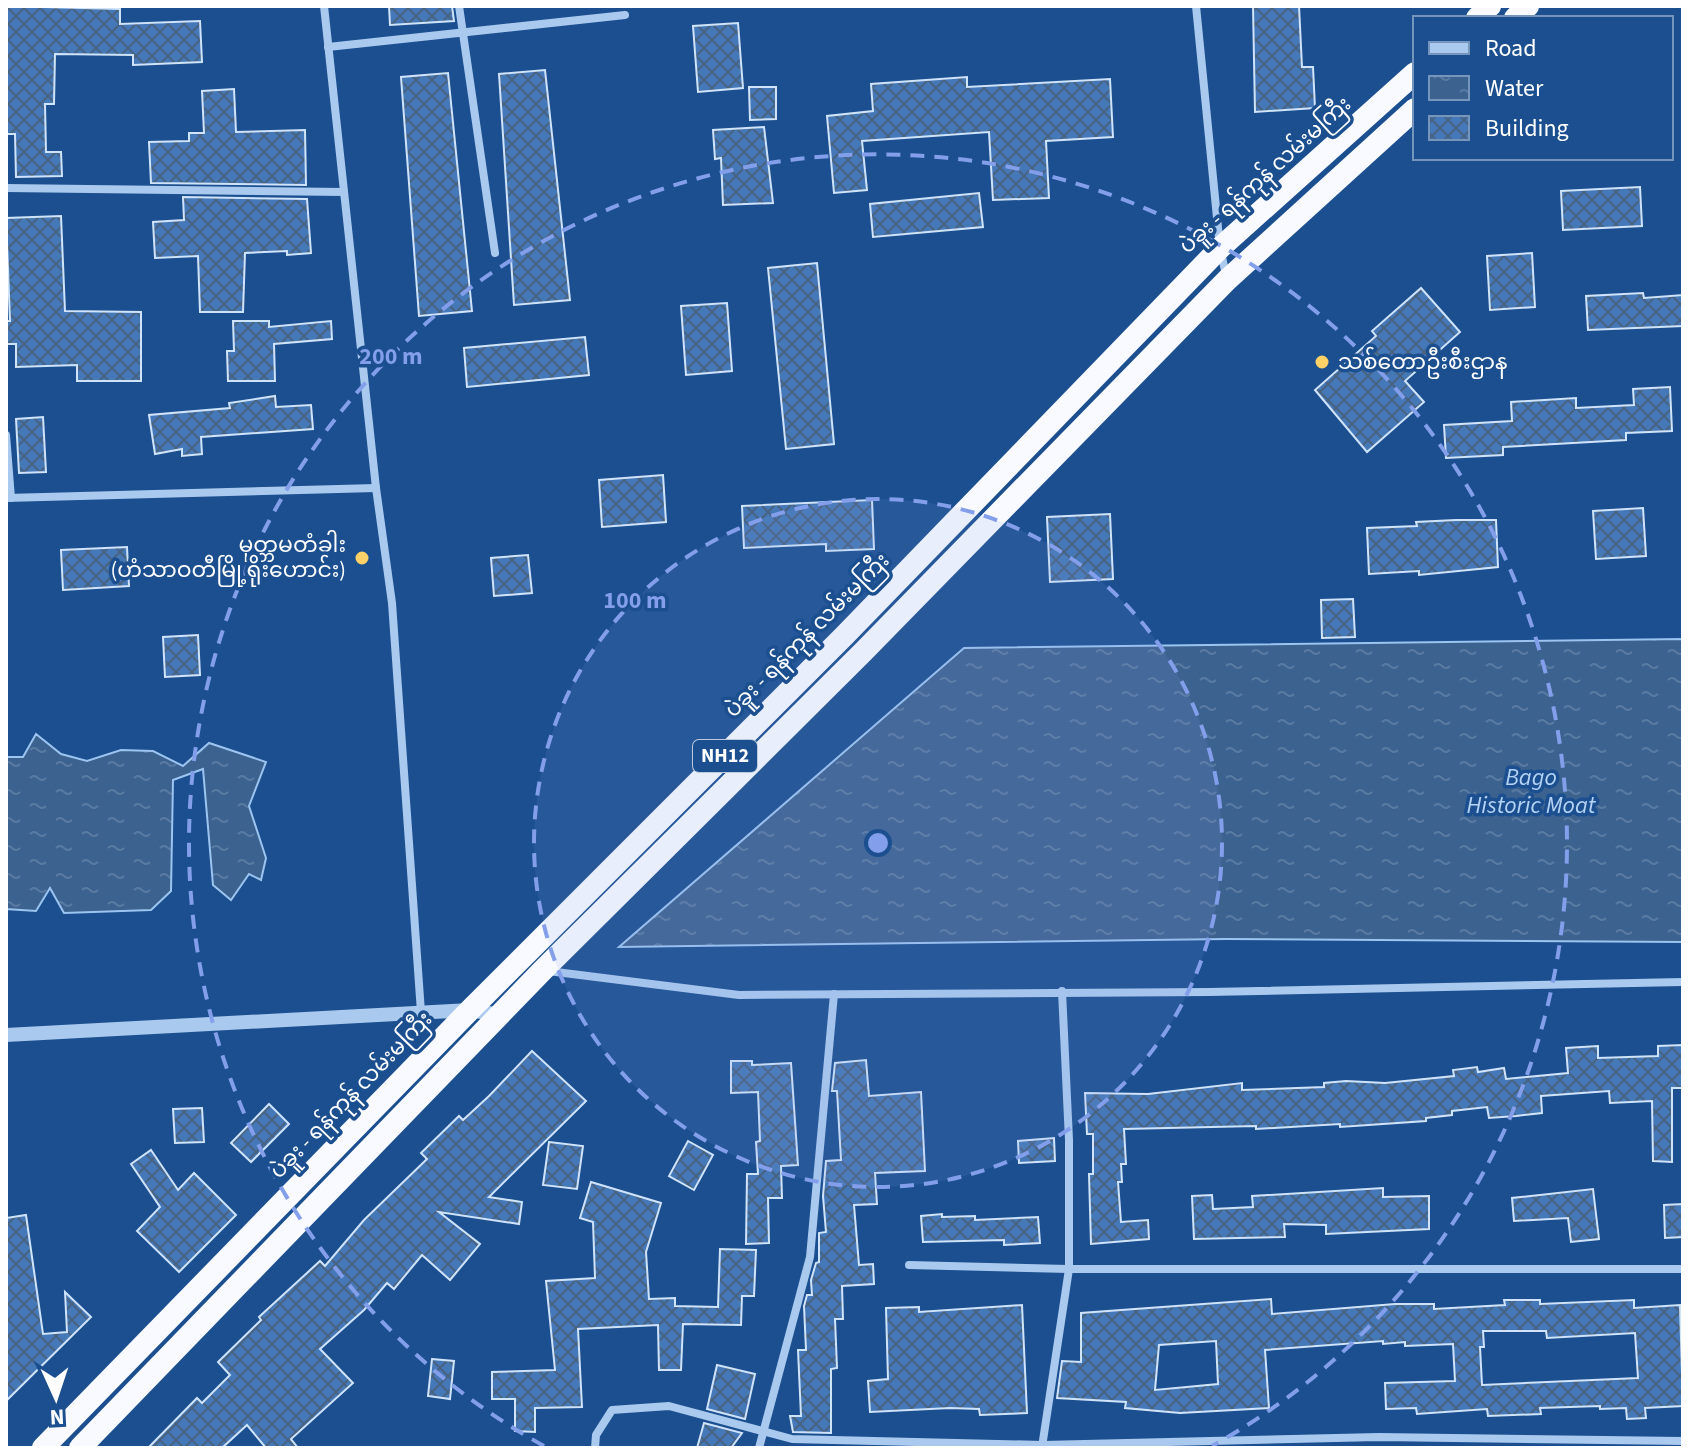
<svg xmlns="http://www.w3.org/2000/svg" width="1689" height="1454" font-family="'Source Sans 3','Noto Sans Myanmar',sans-serif">
<style>
.water{fill:url(#water-ripples);stroke:#9cc4f0;stroke-width:2}
.building{fill:url(#building-cross-hatch);stroke:#cfe3fa;stroke-width:2;fill-rule:evenodd}
.lines{fill:none;stroke-linecap:round;stroke-linejoin:round}
.minor{stroke:#a9c9ee;stroke-width:8}
.tertiary{stroke:#a9c9ee;stroke-width:14}
.trunk{stroke:#f8faff;stroke-width:22}
.ring{fill:none;stroke:#839eea;stroke-width:4;stroke-dasharray:14 10}
.poi-dot{fill:#ffd166;stroke:#1b4f8f;stroke-width:3}
.labels{text-anchor:middle;dominant-baseline:central;stroke-width:7;stroke-linejoin:round;paint-order:stroke}
.shield{fill:#1b4f8f;stroke:#bbcadd;stroke-width:2}
.shield-label{font-size:20px;font-weight:bold;fill:#fff}
.street-label{font-size:22px;fill:#fff;stroke:#1b4f8f}
.poi-label{font-size:22px;fill:#fff;stroke:#1b4f8f;text-anchor:start}
.water-label{font-size:24px;font-style:italic;fill:#b5d3f5;stroke:#1b4f8f}
.centre{fill:#839eea;stroke:#1b4f8f;stroke-width:4}
.ring-label{font-size:24px;text-anchor:middle;font-weight:bold;fill:#839eea;stroke:#1b4f8f;stroke-width:7;stroke-linejoin:round;paint-order:stroke}
</style>
<defs>
<pattern id="water-ripples" width="26" height="14" patternUnits="userSpaceOnUse" patternTransform="scale(2)"><rect width="26" height="14" fill="#3c6290"/><path d="M2 4q2-2 4 0t4 0M15 11q2-2 4 0t4 0" fill="none" stroke="#597aa1"/></pattern>
<pattern id="building-cross-hatch" width="8" height="8" patternUnits="userSpaceOnUse" patternTransform="scale(2)"><rect width="8" height="8" fill="#4478b7"/><path d="M0 0l8 8M0 8l8-8" fill="none" stroke="#486282"/></pattern>
</defs>
<rect width="100%" height="100%" fill="#1b4f8f"/>
<g class="water">
<path d="M1683,639V942L1226,939L619,947L964,648Z"/>
<path d="M36,734L61,754L87,761L121,750L153,751L183,766L209,743L266,762L249,806L266,858L261,880L249,874L231,900L213,885L203,769L173,780L171,891L151,910L64,913L50,888L36,911L6,909V757H23Z"/>
</g>
<g class="building">
<path d="M6,6L120,9V24L200,21L202,62L133,65V55L55,54L54,104H45L46,152H61L62,176L16,177L15,134H6Z"/>
<path d="M389,6H452L454,21L390,25Z"/>
<path d="M1253,6H1299L1302,67H1313L1315,108L1255,112Z"/>
<path d="M738,23L743,88L698,92L693,26Z"/>
<path d="M545,70L570,300L514,305L499,74Z"/>
<path d="M448,73L472,311L419,316L401,77Z"/>
<path d="M967,77V87L1110,79L1113,137L1046,141L1049,198L993,200L989,132L862,141L867,190L834,193L827,116L873,111L871,84Z"/>
<path d="M749,87H776V119L750,120Z"/>
<path d="M234,89L236,132L305,130L306,185L151,183L149,142L189,141V133H204L202,91Z"/>
<path d="M764,127L773,203L723,205L721,158L715,159L713,130Z"/>
<path d="M1640,187L1642,226L1563,230L1561,191Z"/>
<path d="M979,193L983,227L873,237L870,204Z"/>
<path d="M183,197L307,199L311,253L287,255V251L245,253L243,312H200L198,256L155,258L153,222L184,220Z"/>
<path d="M61,216L65,311L141,312V381H77V365L16,367V344H6V321H10L6,218Z"/>
<path d="M1532,253L1535,307L1490,310L1487,256Z"/>
<path d="M817,263L834,444L786,449L768,268Z"/>
<path d="M1421,288L1460,332L1405,381L1424,402L1367,452L1315,390L1376,336L1372,331Z"/>
<path d="M1643,293L1644,298L1683,295V326L1588,330L1586,296Z"/>
<path d="M727,303L732,371L686,375L681,306Z"/>
<path d="M233,321H269V327L331,321L332,339L274,344L275,381H228L227,351H234Z"/>
<path d="M585,337L589,375L467,387L464,348Z"/>
<path d="M1670,387L1672,431L1626,433V440L1503,447V455L1446,458L1444,425L1512,421L1511,402L1576,398V408L1634,405L1633,389Z"/>
<path d="M275,396L276,407L311,405L313,429L201,437L202,454L182,456V449L155,454L149,415L230,408L229,403Z"/>
<path d="M43,417L46,472L19,473L16,419Z"/>
<path d="M663,475L666,522L602,527L599,480Z"/>
<path d="M872,500L874,549L826,551V544L744,548L742,506Z"/>
<path d="M1643,508L1646,556L1596,559L1593,511Z"/>
<path d="M1110,514L1113,579L1050,582L1047,517Z"/>
<path d="M1456,520H1496L1498,567L1419,575V571L1369,574L1367,528L1417,526L1416,522Z"/>
<path d="M127,547L129,586L63,590L61,550Z"/>
<path d="M528,555L532,593L494,596L491,558Z"/>
<path d="M1353,599L1355,637L1322,638L1321,600Z"/>
<path d="M198,635L200,675L165,677L163,637Z"/>
<path d="M1683,1045V1088H1672V1162L1653,1161L1652,1101L1610,1103L1609,1091L1541,1096L1542,1113L1516,1116L1489,1118L1487,1107L1452,1111V1115L1426,1118V1121L1340,1127V1124L1256,1129V1126L1124,1129L1126,1164H1121L1122,1182H1118L1121,1222L1148,1220L1149,1239L1091,1244L1089,1174H1093V1134H1087L1085,1093L1148,1094L1242,1083V1090L1324,1087V1083L1346,1081L1385,1083L1454,1076L1453,1070L1477,1067L1478,1072L1504,1068L1506,1079L1568,1073L1566,1048L1598,1046V1058L1658,1056V1046Z"/>
<path d="M532,1051L586,1101L489,1197L522,1202L519,1224L439,1212L480,1244L450,1280L422,1255L394,1289L387,1283L364,1310L320,1349L353,1383L291,1439L298,1448H266L247,1425L222,1448H148L197,1398L202,1403L230,1375L218,1362L261,1320L259,1317L320,1261L325,1266L364,1220L427,1159L421,1153L459,1116L463,1120L489,1096Z"/>
<path d="M866,1060L869,1096L921,1092L925,1171L875,1173L877,1204L854,1205L859,1265L873,1264L874,1284L842,1286L843,1319H835L837,1368L831,1369V1433L793,1432L790,1416H801L798,1350H806L804,1306L807,1295H812L811,1280L816,1263L819,1262V1233L826,1232L823,1196L826,1161L841,1160L837,1091H832L835,1063Z"/>
<path d="M731,1061H752V1065L791,1063L798,1165L781,1166L782,1198H768L769,1243L746,1244L747,1174H758L756,1142L760,1141L758,1092L731,1093Z"/>
<path d="M269,1104L289,1124L251,1162L231,1143Z"/>
<path d="M202,1108L204,1142L175,1143L173,1109Z"/>
<path d="M1054,1138L1055,1161L1019,1163L1018,1141Z"/>
<path d="M688,1141L713,1155L694,1190L669,1176Z"/>
<path d="M549,1142L583,1146L577,1189L543,1185Z"/>
<path d="M151,1150L178,1190L194,1173L236,1215L179,1272L137,1231L160,1207L131,1164Z"/>
<path d="M591,1182L661,1203L646,1252L649,1299L675,1298V1306L718,1307L720,1249L756,1250L754,1296H742L741,1325L683,1324L681,1370H659L658,1325L578,1329L582,1407L535,1408V1432L515,1431V1399H492V1372L555,1370L546,1281L595,1278L593,1222L580,1218Z"/>
<path d="M1383,1188V1197L1429,1196V1229L1326,1234V1225L1284,1224L1285,1237L1194,1239L1192,1196L1212,1195L1213,1209L1253,1207L1252,1196Z"/>
<path d="M1593,1189L1599,1239L1571,1242L1568,1218L1514,1221L1512,1198Z"/>
<path d="M1683,1204V1237L1665,1238L1664,1205Z"/>
<path d="M942,1214V1217L975,1216V1220L1038,1217L1040,1243L1004,1245V1240L923,1242L921,1216Z"/>
<path d="M26,1215L43,1334L67,1332L65,1292L91,1317L6,1401V1218Z"/>
<path d="M1271,1299L1272,1314L1395,1304H1434V1309L1505,1305L1504,1300H1540V1304L1634,1300V1308L1680,1305L1683,1406L1645,1408L1646,1418L1627,1419L1626,1408L1600,1409V1406L1540,1408L1541,1414L1488,1416L1487,1409L1417,1414L1416,1408L1386,1409L1385,1383L1455,1381L1453,1344L1405,1346V1342L1383,1344V1341L1265,1350L1269,1408L1180,1413L1125,1408L1126,1402L1057,1398L1062,1361L1081,1362V1313ZM1483,1331H1546L1547,1338L1635,1333L1638,1378L1482,1385L1480,1347H1484ZM1216,1341L1218,1384L1155,1390L1159,1345Z"/>
<path d="M1022,1305L1027,1413L980,1415L979,1409L950,1408L870,1412L868,1381L888,1379L886,1308L919,1307V1312Z"/>
<path d="M432,1359L454,1361L450,1399L428,1396Z"/>
<path d="M717,1365L755,1374L745,1419L707,1409Z"/>
<path d="M704,1423L742,1433L731,1448H697Z"/>
</g>
<g class="lines">
<g class="minor">
<path d="M324,6L376,488L392,603L421,1012"/>
<path d="M459,6L495,253"/>
<path d="M1196,6L1220,248L1226,275"/>
<path d="M328,47L625,15"/>
<path d="M6,188L344,192"/>
<path d="M6,435L11,498"/>
<path d="M6,498L376,488"/>
<path d="M548,971L739,995L1209,992L1683,982"/>
<path d="M909,1265L1069,1269H1683"/>
<path d="M1042,1447L1069,1269V1140L1062,991"/>
<path d="M595,1448L596,1435L612,1410L669,1406L792,1439L1043,1445L1379,1437L1683,1441"/>
<path d="M759,1448L810,1257L834,994"/>
</g>
<path class="tertiary" d="M6,1035L470,1010L500,1015"/>
<g class="trunk">
<path d="M1477,18L1490,6"/>
<path d="M1515,18L1528,6"/>
<path d="M43,1448L470,1010L845,635L1220,248L1415,73"/>
<path d="M80,1448L543,970L863,652L1227,280L1415,109"/>
</g>
</g>
<circle cx="878" cy="843" r="344" fill="#839eea" fill-opacity=".12"/>
<g class="ring">
<circle cx="878" cy="843" r="344"/>
<path d="M544 1446A689 689 0 1 1 1212 1446"/>
</g>
<g class="poi-dot">
<circle cx="1322" cy="362" r="8"/>
<circle cx="362" cy="558" r="8"/>
</g>
<g class="labels">
<rect class="shield" x="693" y="740" width="64" height="32" rx="6"/>
<g class="shield-label">
<text x="725" y="756">NH12</text>
</g>
<g class="street-label">
<text transform="translate(1265 175) rotate(-42)">ပဲခူး - ရန်ကုန် လမ်းမကြီး</text>
<text transform="translate(807 635) rotate(-45)">ပဲခူး - ရန်ကုန် လမ်းမကြီး</text>
<text transform="translate(351 1095) rotate(-46)">ပဲခူး - ရန်ကုန် လမ်းမကြီး</text>
</g>
<g class="poi-label">
<text x="1338" y="362">သစ်တောဦးစီးဌာန</text>
<text x="346" y="545" text-anchor="end">မုတ္တမတံခါး<tspan x="346" dy="25">(ဟံသာဝတီမြို့ရိုးဟောင်း)</tspan></text>
</g>
<g class="water-label">
<text x="1531" y="777">Bago<tspan x="1531" dy="28">Historic Moat</tspan></text>
</g>
</g>
<circle cx="878" cy="843" r="12" class="centre"/>
<g class="ring-label">
<text x="391" y="364">200 m</text>
<text x="635" y="608">100 m</text>
</g>
<rect width="1689" height="1454" fill="none" stroke="#ffffff" stroke-width="16"/>
<rect x="1413" y="16" width="260" height="144" fill="#1b4f8f" stroke="#7695bc" stroke-width="2"/>
<rect x="1429" y="42" width="40" height="12" fill="#a9c9ee" stroke="#7695bc" stroke-width="2"/>
<text x="1485" y="56" font-size="24" fill="#ffffff">Road</text>
<rect x="1429" y="76" width="40" height="24" fill="url(#water-ripples)" stroke="#7695bc" stroke-width="2"/>
<text x="1485" y="96" font-size="24" fill="#ffffff">Water</text>
<rect x="1429" y="116" width="40" height="24" fill="url(#building-cross-hatch)" stroke="#7695bc" stroke-width="2"/>
<text x="1485" y="136" font-size="24" fill="#ffffff">Building</text>
<g transform="translate(56 1398) rotate(177)" stroke="#1b4f8f" stroke-width="6" paint-order="stroke">
<path d="M0-6L14 30L0 20L-14 30Z" fill="#ffffff"/>
<text y="-12" font-size="22" font-weight="bold" text-anchor="middle" fill="#ffffff">N</text>
</g>
</svg>
